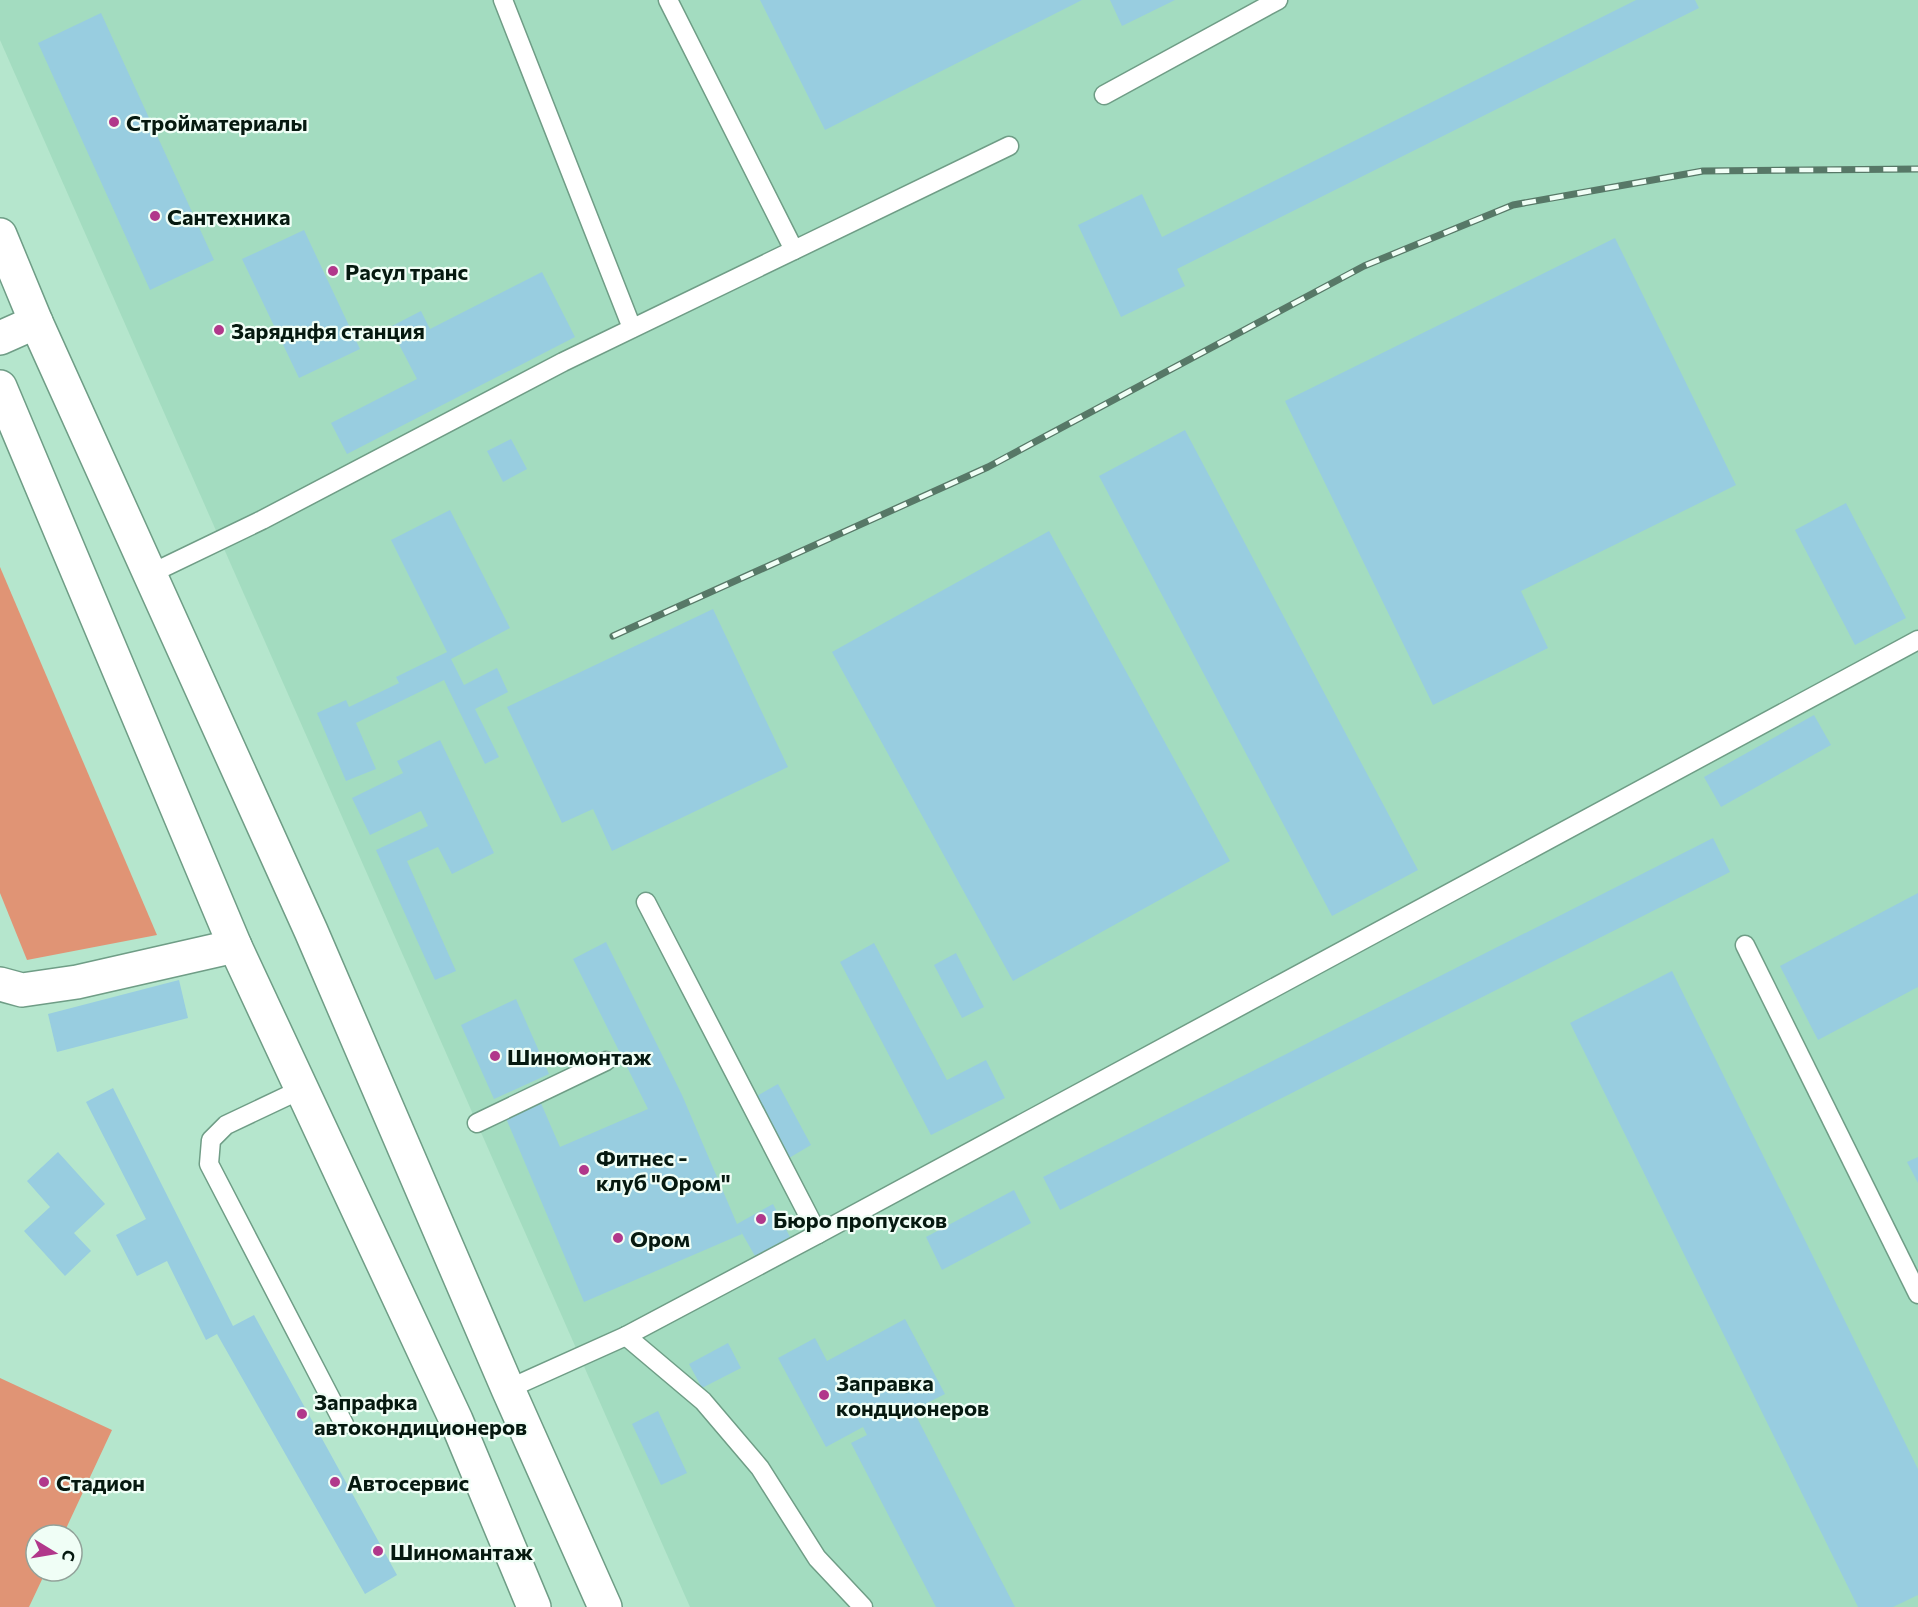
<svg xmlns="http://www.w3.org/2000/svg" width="1918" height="1607" font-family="Commissioner,sans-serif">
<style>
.built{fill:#a3dcc0}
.green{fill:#e09475}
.building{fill:#98cde0}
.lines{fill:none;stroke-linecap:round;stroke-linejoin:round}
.lane-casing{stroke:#6f9d86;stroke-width:21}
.street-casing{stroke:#6f9d86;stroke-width:36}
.primary-casing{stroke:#6f9d86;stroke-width:36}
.lane{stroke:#fff;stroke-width:18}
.street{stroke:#fff;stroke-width:33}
.primary{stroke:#fff;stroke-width:33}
.rail-casing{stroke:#577867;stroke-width:7}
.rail{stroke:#f0fef6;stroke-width:4.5;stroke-dasharray:14;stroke-linecap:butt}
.poi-dot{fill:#b1388b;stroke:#f0fef6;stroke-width:2}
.labels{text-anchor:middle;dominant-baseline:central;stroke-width:4.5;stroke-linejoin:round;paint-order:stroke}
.poi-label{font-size:22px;font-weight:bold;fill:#061910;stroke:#f0fef6;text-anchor:start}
</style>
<rect width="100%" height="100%" fill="#b5e6cd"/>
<path class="built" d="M0,0H1918V1607H690L0,40Z"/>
<g class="green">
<path d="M0,567L157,935L27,960L0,893Z"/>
<path d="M0,1378L112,1430L63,1535H36V1571H46L29,1607H0Z"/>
</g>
<g class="building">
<path d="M760,0H1082L825,130Z"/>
<path d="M1110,0H1175L1122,26Z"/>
<path d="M1636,0H1695L1699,8L1177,269L1185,286L1121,317L1078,225L1142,194L1162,237Z"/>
<path d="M101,13L214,260L150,290L38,43Z"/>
<path d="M304,230L360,349L299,378L242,259Z"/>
<path d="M1615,238L1736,485L1521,591L1548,648L1433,705L1285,401Z"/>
<path d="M542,272L575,337L347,454L331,423L417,379L390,327L421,311L430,329Z"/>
<path d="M1185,430L1418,870L1332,916L1099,476Z"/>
<path d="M511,439L527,469L503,482L487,451Z"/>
<path d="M1846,503L1906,618L1855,645L1795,530Z"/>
<path d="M450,510L510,628L451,659L464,685L497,668L508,692L475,709L499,757L485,764L444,680L356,723L376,769L346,781L317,713L346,700L349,707L399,683L396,677L447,652L391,540Z"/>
<path d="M1049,531L1230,861L1013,981L832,652Z"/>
<path d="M713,609L788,767L612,851L593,809L562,823L507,707Z"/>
<path d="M1814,715L1831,745L1721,807L1704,777Z"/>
<path d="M440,740L494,853L452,874L438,847L407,861L456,971L435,980L376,850L428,826L421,811L370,835L352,798L403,773L397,761Z"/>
<path d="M1713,838L1730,872L1060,1210L1043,1177Z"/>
<path d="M1918,893V987L1818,1040L1780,966Z"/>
<path d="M606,942L682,1095L737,1224L773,1204L790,1237L755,1256L739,1228L742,1234L584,1302L505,1116L540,1101L560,1147L648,1109L573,959Z"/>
<path d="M874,943L947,1080L986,1060L1005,1098L931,1135L840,962Z"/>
<path d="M956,953L984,1007L962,1018L934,965Z"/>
<path d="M1672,971L1918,1469V1595L1893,1607H1858L1570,1023Z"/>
<path d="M179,980L188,1018L57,1052L48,1014Z"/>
<path d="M516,999L549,1074L494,1099L461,1025Z"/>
<path d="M778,1084L811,1145L789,1158L755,1097Z"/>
<path d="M113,1088L233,1326L254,1315L397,1575L365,1594L217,1334L206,1340L167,1261L137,1276L116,1235L146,1219L86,1102Z"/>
<path d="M58,1152L105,1204L74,1233L91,1251L65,1276L24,1231L50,1207L27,1181Z"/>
<path d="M1918,1157V1183L1907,1162Z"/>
<path d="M1014,1190L1031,1223L942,1270L926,1237Z"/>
<path d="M905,1319L945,1394L913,1410L1015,1607H936L851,1443L867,1435L863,1427L826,1447L778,1358L815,1338L827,1361Z"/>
<path d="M728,1343L741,1368L702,1388L689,1364Z"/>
<path d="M658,1411L687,1473L661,1485L632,1424Z"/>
</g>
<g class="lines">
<defs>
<g id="lane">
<path d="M503,0L632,328"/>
<path d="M668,0L794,250"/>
<path d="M1104,95L1278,0"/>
<path d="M150,574L262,520L563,362L1009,146"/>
<path d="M646,902L818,1234"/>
<path d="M1745,945L1918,1294"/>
<path d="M302,1089L226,1125L211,1140L209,1164L344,1424"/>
<path d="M477,1123L606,1061"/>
<path d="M626,1336L703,1401L760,1468L817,1558L863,1607"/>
<path d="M508,1389L626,1336L818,1234L1918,640"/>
</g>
<path id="street" d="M0,984L22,990L77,982L235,946"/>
<g id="primary">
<path d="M0,235L36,322L311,931L508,1389L605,1607"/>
<path d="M0,338L36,322"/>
<path d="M0,387L235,946L456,1420L534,1607"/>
</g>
</defs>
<use href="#lane" class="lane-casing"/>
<use href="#street" class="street-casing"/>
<use href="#primary" class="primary-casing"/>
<use href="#lane" class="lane"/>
<use href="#street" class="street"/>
<use href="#primary" class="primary"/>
<defs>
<path id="rail" d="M613,636L988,467L1364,266L1513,205L1703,171L1918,169"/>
</defs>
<use href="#rail" class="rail-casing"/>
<use href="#rail" class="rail"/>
</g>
<g class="poi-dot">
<circle cx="114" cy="122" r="6"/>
<circle cx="155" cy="216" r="6"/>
<circle cx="333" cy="271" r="6"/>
<circle cx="219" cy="330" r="6"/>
<circle cx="495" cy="1056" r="6"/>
<circle cx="584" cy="1170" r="6"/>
<circle cx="761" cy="1219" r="6"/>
<circle cx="618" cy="1238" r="6"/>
<circle cx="824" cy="1395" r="6"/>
<circle cx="302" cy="1414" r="6"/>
<circle cx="44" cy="1482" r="6"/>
<circle cx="335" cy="1482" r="6"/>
<circle cx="378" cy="1551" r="6"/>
</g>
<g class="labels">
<g class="poi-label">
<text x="126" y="122">Стройматериалы</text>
<text x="167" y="216">Сантехника</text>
<text x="345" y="271">Расул транс</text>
<text x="231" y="330">Заряднфя станция</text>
<text x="507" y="1056">Шиномонтаж</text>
<text x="596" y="1157">Фитнес -<tspan x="596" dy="25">клуб "Ором"</tspan></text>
<text x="773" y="1219">Бюро пропусков</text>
<text x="630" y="1238">Ором</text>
<text x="836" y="1382">Заправка<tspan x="836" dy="25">кондционеров</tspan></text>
<text x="314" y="1401">Запрафка<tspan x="314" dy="25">автокондиционеров</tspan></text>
<text x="56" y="1482">Стадион</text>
<text x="347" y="1482">Автосервис</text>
<text x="390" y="1551">Шиномантаж</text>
</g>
</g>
<g transform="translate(54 1553) rotate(101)"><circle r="28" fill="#f0fef6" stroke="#92a29a" stroke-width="1.5"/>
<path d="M0-4.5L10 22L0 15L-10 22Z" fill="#b1388b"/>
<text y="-9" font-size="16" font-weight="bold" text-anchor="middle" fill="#061910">С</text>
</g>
</svg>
